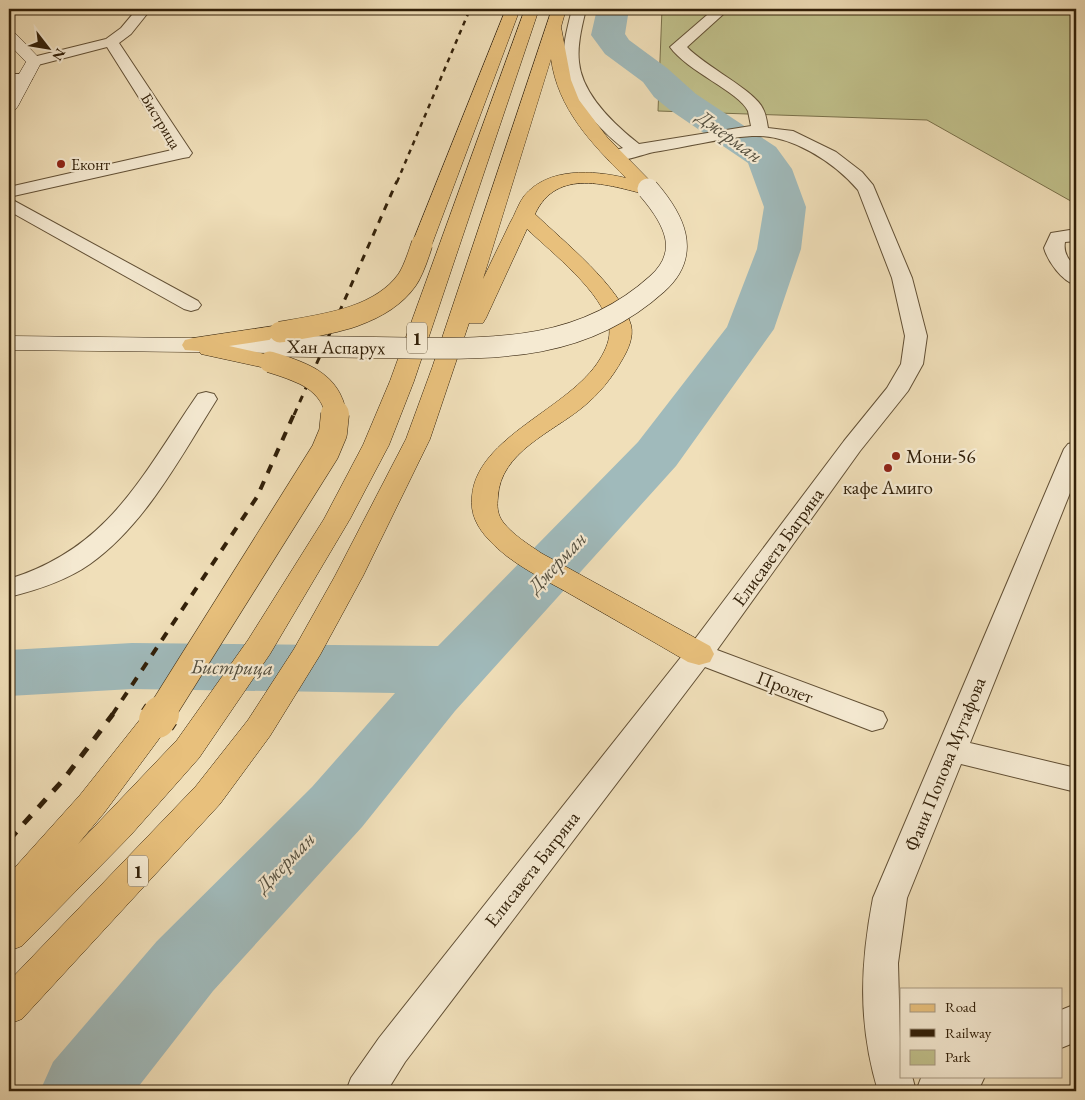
<svg xmlns="http://www.w3.org/2000/svg" width="1085" height="1100" font-family="'EB Garamond',serif">
<style>
.green{fill:#c0c08b;stroke:#79704a}
.lines{fill:none;stroke-linecap:round;stroke-linejoin:round}
.river{fill:#a0babb;fill-rule:evenodd}
.street-casing{stroke:#625035;stroke-width:2}
.secondary-casing{stroke:#322009;stroke-width:1}
.primary-casing{stroke:#322009;stroke-width:1}
.street{fill:#f5ead2;fill-rule:evenodd}
.secondary{fill:#f5ead2;fill-rule:evenodd}
.primary{fill:#e8c07c;fill-rule:evenodd}
.rail-far3{stroke:#322009;stroke-width:2.5;stroke-dasharray:5 5;stroke-linecap:butt}
.rail-far2{stroke:#322009;stroke-width:3;stroke-dasharray:7 7;stroke-linecap:butt}
.rail-far1{stroke:#322009;stroke-width:4;stroke-dasharray:9 9;stroke-linecap:butt}
.rail{stroke:#322009;stroke-width:5;stroke-dasharray:11 11;stroke-linecap:butt}
.secondary-bridge-casing{stroke:#322009;stroke-width:22;stroke-linecap:butt}
.primary-bridge-far2-casing{stroke:#322009;stroke-width:22;stroke-linecap:butt}
.primary-bridge-far1-casing{stroke:#322009;stroke-width:29;stroke-linecap:butt}
.primary-bridge-casing{stroke:#322009;stroke-width:38;stroke-linecap:butt}
.secondary-bridge{stroke:#f5ead2;stroke-width:21}
.primary-bridge-far2{stroke:#e8c07c;stroke-width:21}
.primary-bridge-far1{stroke:#e8c07c;stroke-width:28}
.primary-bridge{stroke:#e8c07c;stroke-width:36}
.poi-dot{fill:#8f2418;stroke:#f5ead2;stroke-width:2}
.labels{text-anchor:middle;dominant-baseline:central;stroke-width:4.5;stroke-linejoin:round;paint-order:stroke}
.far-street-label{font-size:16px;fill:#322009;stroke:#f5ead2}
.far-poi-label{font-size:16px;fill:#322009;stroke:#f5ead2;text-anchor:start}
.shield{fill:#f5ead2;stroke:#6c5d45;stroke-width:1}
.shield-label{font-size:18px;font-weight:bold;fill:#322009}
.street-label{font-size:19px;fill:#322009;stroke:#f5ead2}
.poi-label{font-size:19px;fill:#322009;stroke:#f5ead2;text-anchor:start}
.water-label{font-size:20px;font-style:italic;fill:#534e3e;stroke:#f5ead2}
</style>
<rect width="100%" height="100%" fill="#f0dfb9"/>
<filter id="stains"><feTurbulence type="fractalNoise" baseFrequency=".004" numOctaves="4"/><feColorMatrix values="0 0 0 0 .2 0 0 0 0 .09 0 0 0 0 .02 0 0 0 .5 -.17"/></filter>
<radialGradient id="worn" r=".72"><stop offset=".6" stop-color="#630" stop-opacity="0"/><stop offset="1" stop-color="#630" stop-opacity=".3"/></radialGradient>
<path class="green" d="M662,9H1076V204L927,120L658,111Z"/>
<g class="lines">
<path class="river" d="M597,9H629L625,34L629,40L667,68L696,94L776,147L792,169L806,207L801,249L774,329L676,466L455,711L362,827L213,991L135,1091H40L53,1062L157,941L312,787L395,693L132,689L9,696V650L132,643L438,646L638,442L727,327L757,249L764,207L748,163L670,110L654,97L643,82L605,54L591,35Z"/>
<defs>
<g id="street">
<path d="M137,9H151L131,34L119,43L192,153L189,157L183,158L9,197V187L172,150L107,47L34,66L26,61L29,58L106,39L121,28Z"/>
<path d="M572,9H586C582,26 577,45 579,62C582,95 615,125 639,144L751,126C750,121 749,116 748,111C739,92 687,71 670,47L714,9H729L687,47C703,65 756,91 763,109C766,114 767,122 768,128L793,131L836,152L862,172L873,185L912,278L927,336L923,364L908,391L860,451L717,650L883,712L887,720L883,728L872,731L705,667L405,1062L387,1091H346L351,1078L379,1038L689,647L844,441L887,388L901,364L905,336L892,278L858,190C834,162 791,134 752,136C720,138 686,147 654,152C640,155 622,163 609,160L606,156L609,152L623,148C599,129 568,96 564,63C562,46 568,26 572,9Z"/>
<path d="M9,74H24L32,79L24,84H9Z"/>
<path d="M9,198L198,301L201,305L198,309L191,311L184,309L9,211Z"/>
<path d="M1076,229V241L1065,242C1063,253 1069,260 1076,268V285C1062,281 1048,262 1044,248L1051,233Z"/>
<path d="M206,392L214,394L217,399C181,456 146,524 90,564C66,581 37,590 9,597V579C110,548 142,475 198,394Z"/>
<path d="M1076,442V478L970,743L1076,768V792L961,764L907,898L898,963L901,1076H912L916,1091L921,1078L925,1076H985L979,1089L974,1091H878C858,1024 860,966 873,898L1064,449L1068,444Z"/>
<path d="M1076,1004V1042L1061,1048V1010Z"/>
</g>
<g id="secondary">
<path d="M9,30L14,32L42,61L18,106L15,110L9,111V91L26,62L9,44Z"/>
<path d="M9,336L278,339L286,341L289,346L286,351L278,353L9,350Z"/>
</g>
<g id="primary">
<path d="M506,9H520L432,244L429,248L422,250L415,248L412,244Z"/>
<path d="M525,9H539L414,381L389,445L350,519L270,654L199,758L130,836L22,946L9,951V874L80,795L146,712L157,708L168,712L173,720L104,813L78,844L177,740L248,640L324,519L363,445L390,381Z"/>
<path d="M552,9H566L561,27L571,80L579,100L607,137L658,189L655,193L648,195C608,185 557,167 535,214C563,241 621,287 631,325C634,337 628,350 622,360C612,378 599,394 583,407C553,432 500,452 498,497C497,506 497,514 503,522C513,535 528,544 541,553L710,646L714,654L710,662L699,665L688,662C649,639 610,617 570,594C542,578 511,564 489,540C477,527 470,514 472,496C477,436 570,409 600,359C606,349 611,338 609,327C604,293 551,252 527,229L486,318L483,323H469L430,439L363,576L320,655L270,736L220,804L22,1019L9,1024V981L196,786L248,720L294,649L335,576L406,439L432,368ZM551,59C558,109 591,143 626,178C593,170 548,167 524,196C518,204 515,215 510,223C501,242 492,260 483,279Z"/>
<path d="M280,325L288,327L291,332L288,337L229,346L278,357L282,362L278,367L270,369L201,354L199,351L185,350L182,345L185,340L193,338Z"/>
</g>
</defs>
<use href="#street" class="street-casing"/>
<use href="#secondary" class="secondary-casing"/>
<use href="#primary" class="primary-casing"/>
<use href="#street" class="street"/>
<use href="#secondary" class="secondary"/>
<use href="#primary" class="primary"/>
<path class="rail-far3" d="M397,182L470,9"/>
<path class="rail-far2" d="M294,415L397,181"/>
<path class="rail-far1" d="M112,715L257,497L294,414"/>
<path class="rail" d="M9,840L64,779L113,714"/>
<defs>
<path id="secondary-bridge" d="M278,346C321,347 364,347 407,348C500,349 584,350 657,284C692,253 674,219 648,189"/>
<g id="primary-bridge-far2">
<path d="M280,332C323,325 380,318 407,280C414,270 418,256 422,244"/>
<path d="M270,362C300,371 331,381 336,415"/>
</g>
<path id="primary-bridge-far1" d="M160,715L325,452L333,433L335,414"/>
<path id="primary-bridge" d="M157,720L161,714"/>
</defs>
<use href="#secondary-bridge" class="secondary-bridge-casing"/>
<use href="#primary-bridge-far2" class="primary-bridge-far2-casing"/>
<use href="#primary-bridge-far1" class="primary-bridge-far1-casing"/>
<use href="#primary-bridge" class="primary-bridge-casing"/>
<use href="#secondary-bridge" class="secondary-bridge"/>
<use href="#primary-bridge-far2" class="primary-bridge-far2"/>
<use href="#primary-bridge-far1" class="primary-bridge-far1"/>
<use href="#primary-bridge" class="primary-bridge"/>
</g>
<g class="poi-dot">
<circle cx="61" cy="164" r="5"/>
<circle cx="896" cy="456" r="5"/>
<circle cx="888" cy="468" r="5"/>
</g>
<g class="labels">
<g class="far-street-label">
<text transform="translate(161 121) rotate(59)">Бистрица</text>
</g>
<g class="far-poi-label">
<text x="71" y="164">Еконт</text>
</g>
<g class="shield">
<rect x="407" y="322.5" width="20" height="31" rx="4"/>
<rect x="128" y="855.5" width="20" height="31" rx="4"/>
</g>
<g class="shield-label">
<text x="417" y="338">1</text>
<text x="138" y="871">1</text>
</g>
<g class="street-label">
<text transform="translate(336 347) rotate(1)">Хан Аспарух</text>
<text transform="translate(778 547) rotate(-54)">Елисавета Багряна</text>
<text transform="translate(785 687) rotate(21)">Пролет</text>
<text transform="translate(945 764) rotate(-68)">Фани Попова Мутафова</text>
<text transform="translate(532 869) rotate(-52)">Елисавета Багряна</text>
</g>
<g class="poi-label">
<text x="906" y="456">Мони-56</text>
<text x="888" y="487" text-anchor="middle">кафе Амиго</text>
</g>
<g class="water-label">
<text transform="translate(730 136) rotate(36)">Джерман</text>
<text transform="translate(557 562) rotate(-47)">Джерман</text>
<text transform="translate(232 667) rotate(1)">Бистрица</text>
<text transform="translate(285 862) rotate(-46)">Джерман</text>
</g>
</g>
<rect width="1085" height="1100" fill="none" stroke="#f0dfb9" stroke-width="30"/>
<rect x="10" y="10" width="1065" height="1080" fill="none" stroke="#322009" stroke-width="2.5"/>
<rect x="15" y="15" width="1055" height="1070" fill="none" stroke="#322009"/>
<rect x="900" y="988" width="162" height="90" fill="#f5ead2" stroke="#a79982"/>
<rect x="910" y="1004" width="25" height="8" fill="#e8c07c" stroke="#a79982"/>
<text x="945" y="1012" font-size="15" fill="#322009">Road</text>
<rect x="910" y="1029" width="25" height="8" fill="#322009" stroke="#a79982"/>
<text x="945" y="1038" font-size="15" fill="#322009">Railway</text>
<rect x="910" y="1050" width="25" height="15" fill="#c0c08b" stroke="#a79982"/>
<text x="945" y="1062" font-size="15" fill="#322009">Park</text>
<g transform="translate(48 48) rotate(121)" stroke="#f5ead2" stroke-width="4" paint-order="stroke">
<path d="M0-4L9 19L0 12L-9 19Z" fill="#322009"/>
<text y="-8" font-size="14" font-weight="bold" text-anchor="middle" fill="#322009">N</text>
</g>
<rect width="100%" height="100%" filter="url(#stains)"/>
<rect width="100%" height="100%" fill="url(#worn)"/>
</svg>
